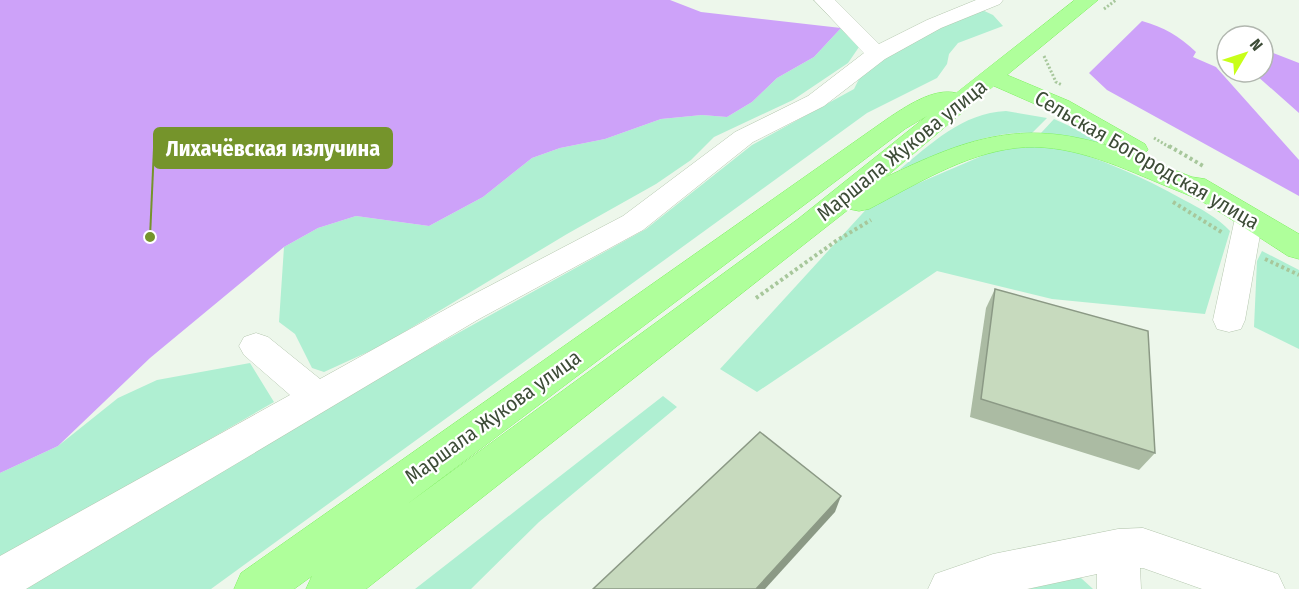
<svg xmlns="http://www.w3.org/2000/svg" width="1299" height="589" font-family="'Fira Sans Condensed',sans-serif">
<style>
.green{fill:#afefd2}
.water{fill:#cda2f9}
.lines{fill:none;stroke-linecap:round;stroke-linejoin:round}
.minor-casing{stroke:#b5c7af;stroke-width:1}
.major-casing{stroke:#7df15e;stroke-width:1}
.path-far1{stroke:#a7c79b;stroke-width:3;stroke-dasharray:2 2;stroke-linecap:butt}
.path{stroke:#a7c79b;stroke-width:4;stroke-dasharray:3 3;stroke-linecap:butt}
.minor{fill:#fff;fill-rule:evenodd}
.major{fill:#afff9b;fill-rule:evenodd}
.wall{fill:#abbba3}
.shaded-wall{fill:#8b9985}
.building{fill:#c7dabe;stroke:#8b9985;stroke-width:1.5}
.labels{text-anchor:middle;dominant-baseline:central;stroke-width:4.5;stroke-linejoin:round;paint-order:stroke}
.street-label{font-size:21px;fill:#3d4c37;stroke:#fff}
.leader{fill:none;stroke:#75942b;stroke-width:2}
.callout-dot{fill:#75942b;stroke:#fff;stroke-width:2}
.callout{fill:#75942b;stroke:#75942b;stroke-width:2}
.callout-label{font-size:22px;text-anchor:middle;font-weight:bold;fill:#fff}
</style>
<rect width="100%" height="100%" fill="#edf7eb"/>
<g class="green">
<path d="M980,9L993,15L1003,26L958,43L949,54L947,64L937,78L867,113L211,589H20L323,408L646,229L752,145L854,89L863,71L914,40Z"/>
<path d="M841,28L859,47L848,63L793,100L714,137L691,160L656,184L567,234L381,346L324,372L312,368L295,334L279,322L284,247L318,228L356,216L429,226L483,197L532,158L560,148L605,139L661,119L702,115L727,117L752,102L777,78L814,57Z"/>
<path d="M1006,111L1047,118L1032,133C985,130 942,154 899,170C931,144 962,113 1006,111Z"/>
<path d="M1054,119L1076,129L1112,150L1067,137L1041,133Z"/>
<path d="M1052,145C1100,158 1141,176 1184,200C1201,209 1217,217 1230,231L1205,314L1052,299L937,271L757,392L720,369L872,203L1005,146Z"/>
<path d="M1262,251L1299,270V349L1254,327L1257,261Z"/>
<path d="M250,363L274,402L0,560V473L58,446L118,398L157,380Z"/>
<path d="M663,396L677,407L539,522L471,589H415Z"/>
<path d="M1074,578H1081L1093,589H1028Z"/>
</g>
<g class="water">
<path d="M0,0H670L701,12L841,28L814,57L777,78L752,102L727,117L702,115L661,119L605,139L560,148L532,158L483,197L429,226L356,216L318,228L284,247L150,358L58,446L0,473Z"/>
<path d="M1142,21C1164,27 1179,36 1196,52L1193,57L1216,67L1299,160V196L1107,90L1089,73Z"/>
<path d="M1263,49L1299,63V113L1256,75L1255,72H1263Z"/>
</g>
<g class="lines">
<defs>
<g id="minor">
<path d="M814,0H835L879,44L927,20L976,0H1003L1000,4L941,28L885,59L824,106L753,142L643,230L479,319L26,589H0V556L290,395L244,355L239,346L244,337L256,333L268,337L320,379L457,303L623,216L735,132L808,96L864,53Z"/>
<path d="M1249,209L1259,211L1263,218L1245,320L1241,329L1229,332L1217,329L1213,320L1235,218L1239,211Z"/>
<path d="M1143,528L1278,574L1285,589H1202L1143,568H1140L1141,589H1097V574L1027,589H928L935,574L993,554L1118,529Z"/>
</g>
<path id="major" d="M1075,0H1098L1007,75L1069,101L1145,144L1148,150L1141,157L1192,177L1205,179L1299,234V259L1288,256C1260,238 1232,219 1203,202C1190,195 1175,190 1161,184C1116,165 1066,142 1016,148C964,154 915,185 869,209L859,211L849,209L366,589H306L312,576L294,589H234L241,573L887,119C905,107 934,87 956,93ZM994,86L1051,111L1109,146C1020,118 966,139 886,177ZM927,116L798,219L406,505L905,129Z"/>
</defs>
<use href="#minor" class="minor-casing"/>
<use href="#major" class="major-casing"/>
<g class="path-far1">
<path d="M1104,9L1116,0"/>
<path d="M1044,56L1056,82L1062,85"/>
<path d="M1154,138L1171,148"/>
</g>
<g class="path">
<path d="M1169,146L1205,167"/>
<path d="M1173,202L1223,233"/>
<path d="M1265,259L1299,275"/>
<path d="M756,298L836,241L871,220"/>
</g>
<use href="#minor" class="minor"/>
<use href="#major" class="major"/>
</g>
<path class="wall" d="M995,289L1155,453L1139,470L970,417L986,308Z"/>
<path class="shaded-wall" d="M841,496L835,512L765,589H756Z"/>
<g class="building">
<path d="M995,289L1148,331L1155,453L981,399Z"/>
<path d="M760,432L841,496L756,589H593Z"/>
</g>
<g class="labels">
<g class="street-label">
<text transform="translate(902 150) rotate(-39)">Маршала Жукова улица</text>
<text transform="translate(1147 160) rotate(30)">Сельская Богородская улица</text>
<text transform="translate(493 417) rotate(-36)">Маршала Жукова улица</text>
</g>
</g>
<path class="leader" d="M150 237L154 148"/>
<circle class="callout-dot" cx="150" cy="237" r="6"/>
<rect class="callout" x="154" y="128" width="238" height="40" rx="6"/>
<g class="callout-label">
<text x="273" y="156">Лихачёвская излучина</text>
</g>
<g transform="translate(1245 54) rotate(51)"><circle r="28" fill="#ffffff" stroke="#b1b7af" stroke-width="1.5"/>
<path d="M0-4.5L10 22L0 15L-10 22Z" fill="#c8ff19"/>
<text y="-9" font-size="16" font-weight="bold" text-anchor="middle" fill="#3d4c37">N</text>
</g>
</svg>
